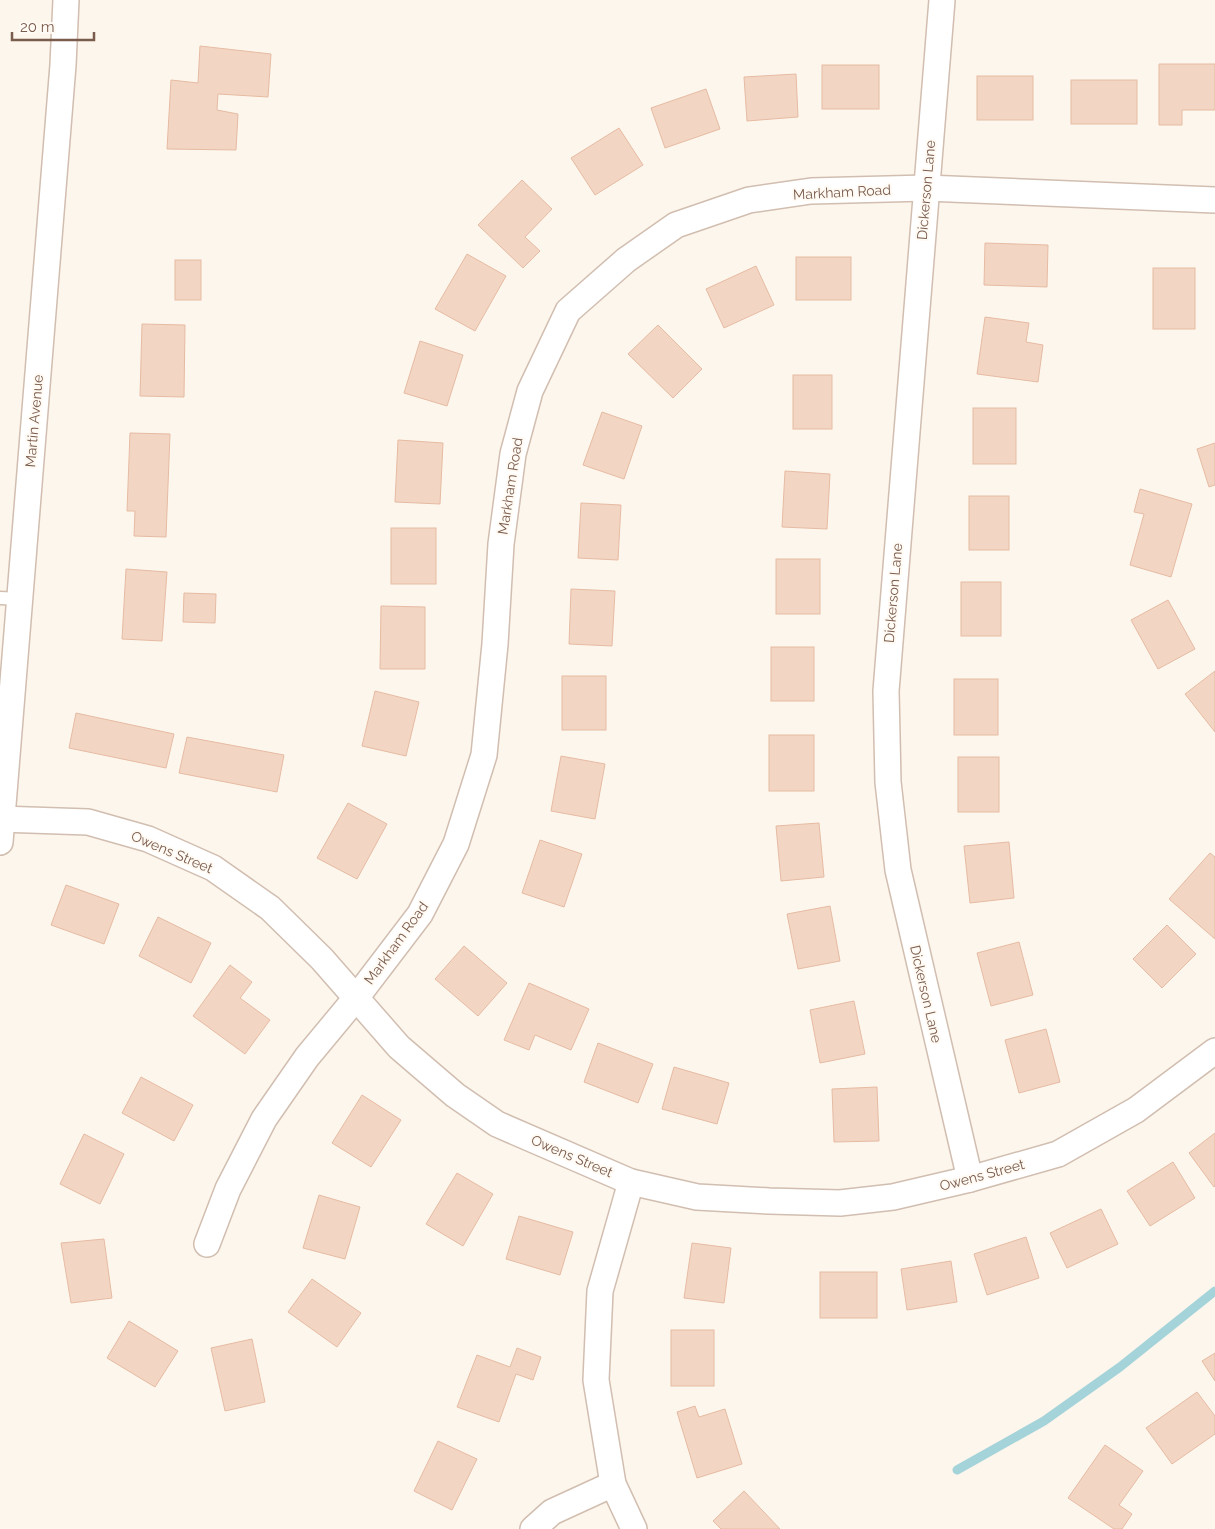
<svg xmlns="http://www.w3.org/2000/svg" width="1215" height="1529" font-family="Raleway,sans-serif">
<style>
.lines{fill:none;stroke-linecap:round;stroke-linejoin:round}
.stream{stroke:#a5d3da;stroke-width:9}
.building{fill:#f3d5c3;stroke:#e6bba3}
.lane-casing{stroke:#d1beb0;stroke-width:15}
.street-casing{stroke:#d1beb0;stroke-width:28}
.lane{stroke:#fff;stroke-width:12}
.street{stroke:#fff;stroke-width:25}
.labels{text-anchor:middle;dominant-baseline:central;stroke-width:4;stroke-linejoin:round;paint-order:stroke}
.street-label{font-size:14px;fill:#7a5c4d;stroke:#fffaf3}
</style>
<rect width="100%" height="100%" fill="#fdf6ec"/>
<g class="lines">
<path class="stream" d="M957,1470L1044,1421L1120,1367L1215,1291"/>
</g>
<g class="building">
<path d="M200,46L271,54L268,97L218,94L217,110L238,114L236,150L167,149L171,80L198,83Z"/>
<path d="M1159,64H1215V110H1182V125H1159Z"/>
<rect x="822" y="65" width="57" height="44"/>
<path d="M796,74L798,117L747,121L744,77Z"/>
<rect x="977" y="76" width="56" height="44"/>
<rect x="1071" y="80" width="66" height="44"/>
<path d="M706,89L720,129L665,148L651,108Z"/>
<path d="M619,128L643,165L595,195L571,158Z"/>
<path d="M522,180L552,209L525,237L540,251L523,268L478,225Z"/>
<path d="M985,243L1048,245L1047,287L984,285Z"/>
<path d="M467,254L506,276L475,331L435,309Z"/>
<rect x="796" y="257" width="55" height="43"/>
<rect x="175" y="260" width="26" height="40"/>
<path d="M756,266L774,305L724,328L706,289Z"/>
<rect x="1153" y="268" width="42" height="61"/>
<path d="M985,317L1029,323L1026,342L1043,345L1038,382L977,374Z"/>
<path d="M142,324L185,325L184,397L140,396Z"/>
<path d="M658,325L702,369L673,398L628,354Z"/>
<path d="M420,341L463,355L447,406L404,393Z"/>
<rect x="793" y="375" width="39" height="54"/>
<rect x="973" y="408" width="43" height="56"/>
<path d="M602,412L642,426L624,479L583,465Z"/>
<path d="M130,433L170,434L166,537L134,536L135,511H127Z"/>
<path d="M398,440L443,443L440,504L395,502Z"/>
<path d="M1215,443V485L1209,487L1197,449Z"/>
<path d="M785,471L830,474L827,529L782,527Z"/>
<path d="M1140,489L1192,504L1171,577L1130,565L1144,514L1134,512Z"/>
<rect x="969" y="496" width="40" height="54"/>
<path d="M581,503L621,505L618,560L578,558Z"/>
<rect x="391" y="528" width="45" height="56"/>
<rect x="776" y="559" width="44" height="55"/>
<path d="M126,569L167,572L162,641L122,639Z"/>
<rect x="961" y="582" width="40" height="54"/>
<path d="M571,589L615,591L612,646L569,644Z"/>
<path d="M184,593L216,594L215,623L183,622Z"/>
<path d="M1168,600L1195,649L1158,669L1131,620Z"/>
<path d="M381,606L425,607V669H380Z"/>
<rect x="771" y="647" width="43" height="54"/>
<path d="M1215,671V732L1185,694Z"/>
<rect x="562" y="676" width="44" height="54"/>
<rect x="954" y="679" width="44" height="56"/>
<path d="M375,691L419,702L406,756L362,746Z"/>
<path d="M76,713L174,734L166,768L69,748Z"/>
<rect x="769" y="735" width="45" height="56"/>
<path d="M187,737L284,755L277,792L179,773Z"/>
<path d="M561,756L605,764L595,819L551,811Z"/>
<rect x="958" y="757" width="41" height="55"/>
<path d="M348,803L387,824L357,879L317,858Z"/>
<path d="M819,823L824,877L781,881L776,826Z"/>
<path d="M540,840L582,854L564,907L522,893Z"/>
<path d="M1009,842L1014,898L970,903L964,846Z"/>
<path d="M1210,853L1215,857V939L1169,899Z"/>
<path d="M66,885L119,904L104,944L51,925Z"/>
<path d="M830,906L840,961L798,969L787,914Z"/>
<path d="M158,917L211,943L191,983L139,956Z"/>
<path d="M1167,925L1196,954L1162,988L1133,959Z"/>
<path d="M1019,942L1033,995L991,1006L977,953Z"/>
<path d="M464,946L507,983L478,1016L435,979Z"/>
<path d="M230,965L252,982L240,998L270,1020L245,1054L193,1016Z"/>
<path d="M529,983L589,1009L571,1050L535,1035L529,1050L504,1040Z"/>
<path d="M854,1001L865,1054L820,1063L810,1010Z"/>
<path d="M1046,1029L1060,1082L1019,1093L1005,1040Z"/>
<path d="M598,1043L653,1064L638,1103L584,1082Z"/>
<path d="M674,1067L729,1083L717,1124L662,1109Z"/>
<path d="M141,1077L193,1105L174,1141L122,1113Z"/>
<path d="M877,1087L879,1141L834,1142L832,1089Z"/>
<path d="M362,1095L401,1120L371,1167L332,1143Z"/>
<path d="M1215,1133V1186L1214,1187L1189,1153Z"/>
<path d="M84,1134L124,1154L100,1204L60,1184Z"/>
<path d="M1173,1162L1195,1198L1150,1226L1127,1191Z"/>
<path d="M457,1173L493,1194L463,1246L426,1224Z"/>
<path d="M319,1195L360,1207L345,1259L303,1248Z"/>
<path d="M1101,1209L1118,1244L1067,1268L1050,1233Z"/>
<path d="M519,1216L573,1232L560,1275L506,1259Z"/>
<path d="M1026,1237L1039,1278L987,1295L974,1254Z"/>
<path d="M104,1239L112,1298L71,1303L61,1243Z"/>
<path d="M692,1243L731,1248L724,1303L684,1298Z"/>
<path d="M951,1261L957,1302L907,1310L901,1269Z"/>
<rect x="820" y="1272" width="57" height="46"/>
<path d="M312,1279L361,1313L337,1347L288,1312Z"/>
<path d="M129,1321L178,1351L155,1387L107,1358Z"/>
<rect x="671" y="1330" width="43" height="56"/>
<path d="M252,1339L265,1402L225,1411L211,1348Z"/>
<path d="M517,1348L541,1357L533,1380L516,1374L499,1422L457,1407L477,1355L510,1367Z"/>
<path d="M1215,1353V1381L1202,1361Z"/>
<path d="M1197,1392L1215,1416V1434L1172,1464L1146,1428Z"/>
<path d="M695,1406L699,1417L725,1409L742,1464L697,1478L677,1412Z"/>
<path d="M438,1441L477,1459L452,1510L414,1491Z"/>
<path d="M1105,1445L1143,1471L1119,1505L1132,1514L1122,1529H1114L1068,1498Z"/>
<path d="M744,1491L780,1529H721L713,1521Z"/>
</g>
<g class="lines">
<defs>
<path id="lane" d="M0,598L20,599"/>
<g id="street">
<path d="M942,0L886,691L888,782L898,870L970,1179"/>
<path d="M0,819L88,822L148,839L213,868L270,908L322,959L399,1047L455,1095L497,1124L631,1182L697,1197L769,1201L840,1203L893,1197L970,1179L1058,1154L1136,1110L1215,1051"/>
<path d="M0,842L63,65L66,0"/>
<path d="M631,1182L600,1291L596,1380L613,1484L634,1529"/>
<path d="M207,1244L228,1189L264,1119L307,1057L356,998L420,914L456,844L484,755L495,644L501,544L513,454L530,391L568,311L626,260L676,225L749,200L811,191L926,188L1215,200"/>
<path d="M533,1529L552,1512L613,1484"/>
</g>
</defs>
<use href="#lane" class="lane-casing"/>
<use href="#street" class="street-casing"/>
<use href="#lane" class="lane"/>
<use href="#street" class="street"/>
</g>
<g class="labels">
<g class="street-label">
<text transform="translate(926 190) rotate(-85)">Dickerson Lane</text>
<text transform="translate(842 192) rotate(-3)">Markham Road</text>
<text transform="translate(34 421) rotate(-85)">Martin Avenue</text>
<text transform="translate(510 486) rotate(-81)">Markham Road</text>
<text transform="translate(893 593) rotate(-85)">Dickerson Lane</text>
<text transform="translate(172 852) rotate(23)">Owens Street</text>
<text transform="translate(396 943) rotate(-54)">Markham Road</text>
<text transform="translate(926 994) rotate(77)">Dickerson Lane</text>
<text transform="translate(572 1156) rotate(23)">Owens Street</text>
<text transform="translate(982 1175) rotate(-15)">Owens Street</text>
</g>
</g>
<path d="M12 32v8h82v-8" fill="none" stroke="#7a5c4d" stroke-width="2.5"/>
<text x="20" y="32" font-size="15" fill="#7a5c4d" stroke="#fffaf3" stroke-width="4" paint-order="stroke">20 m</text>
</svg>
